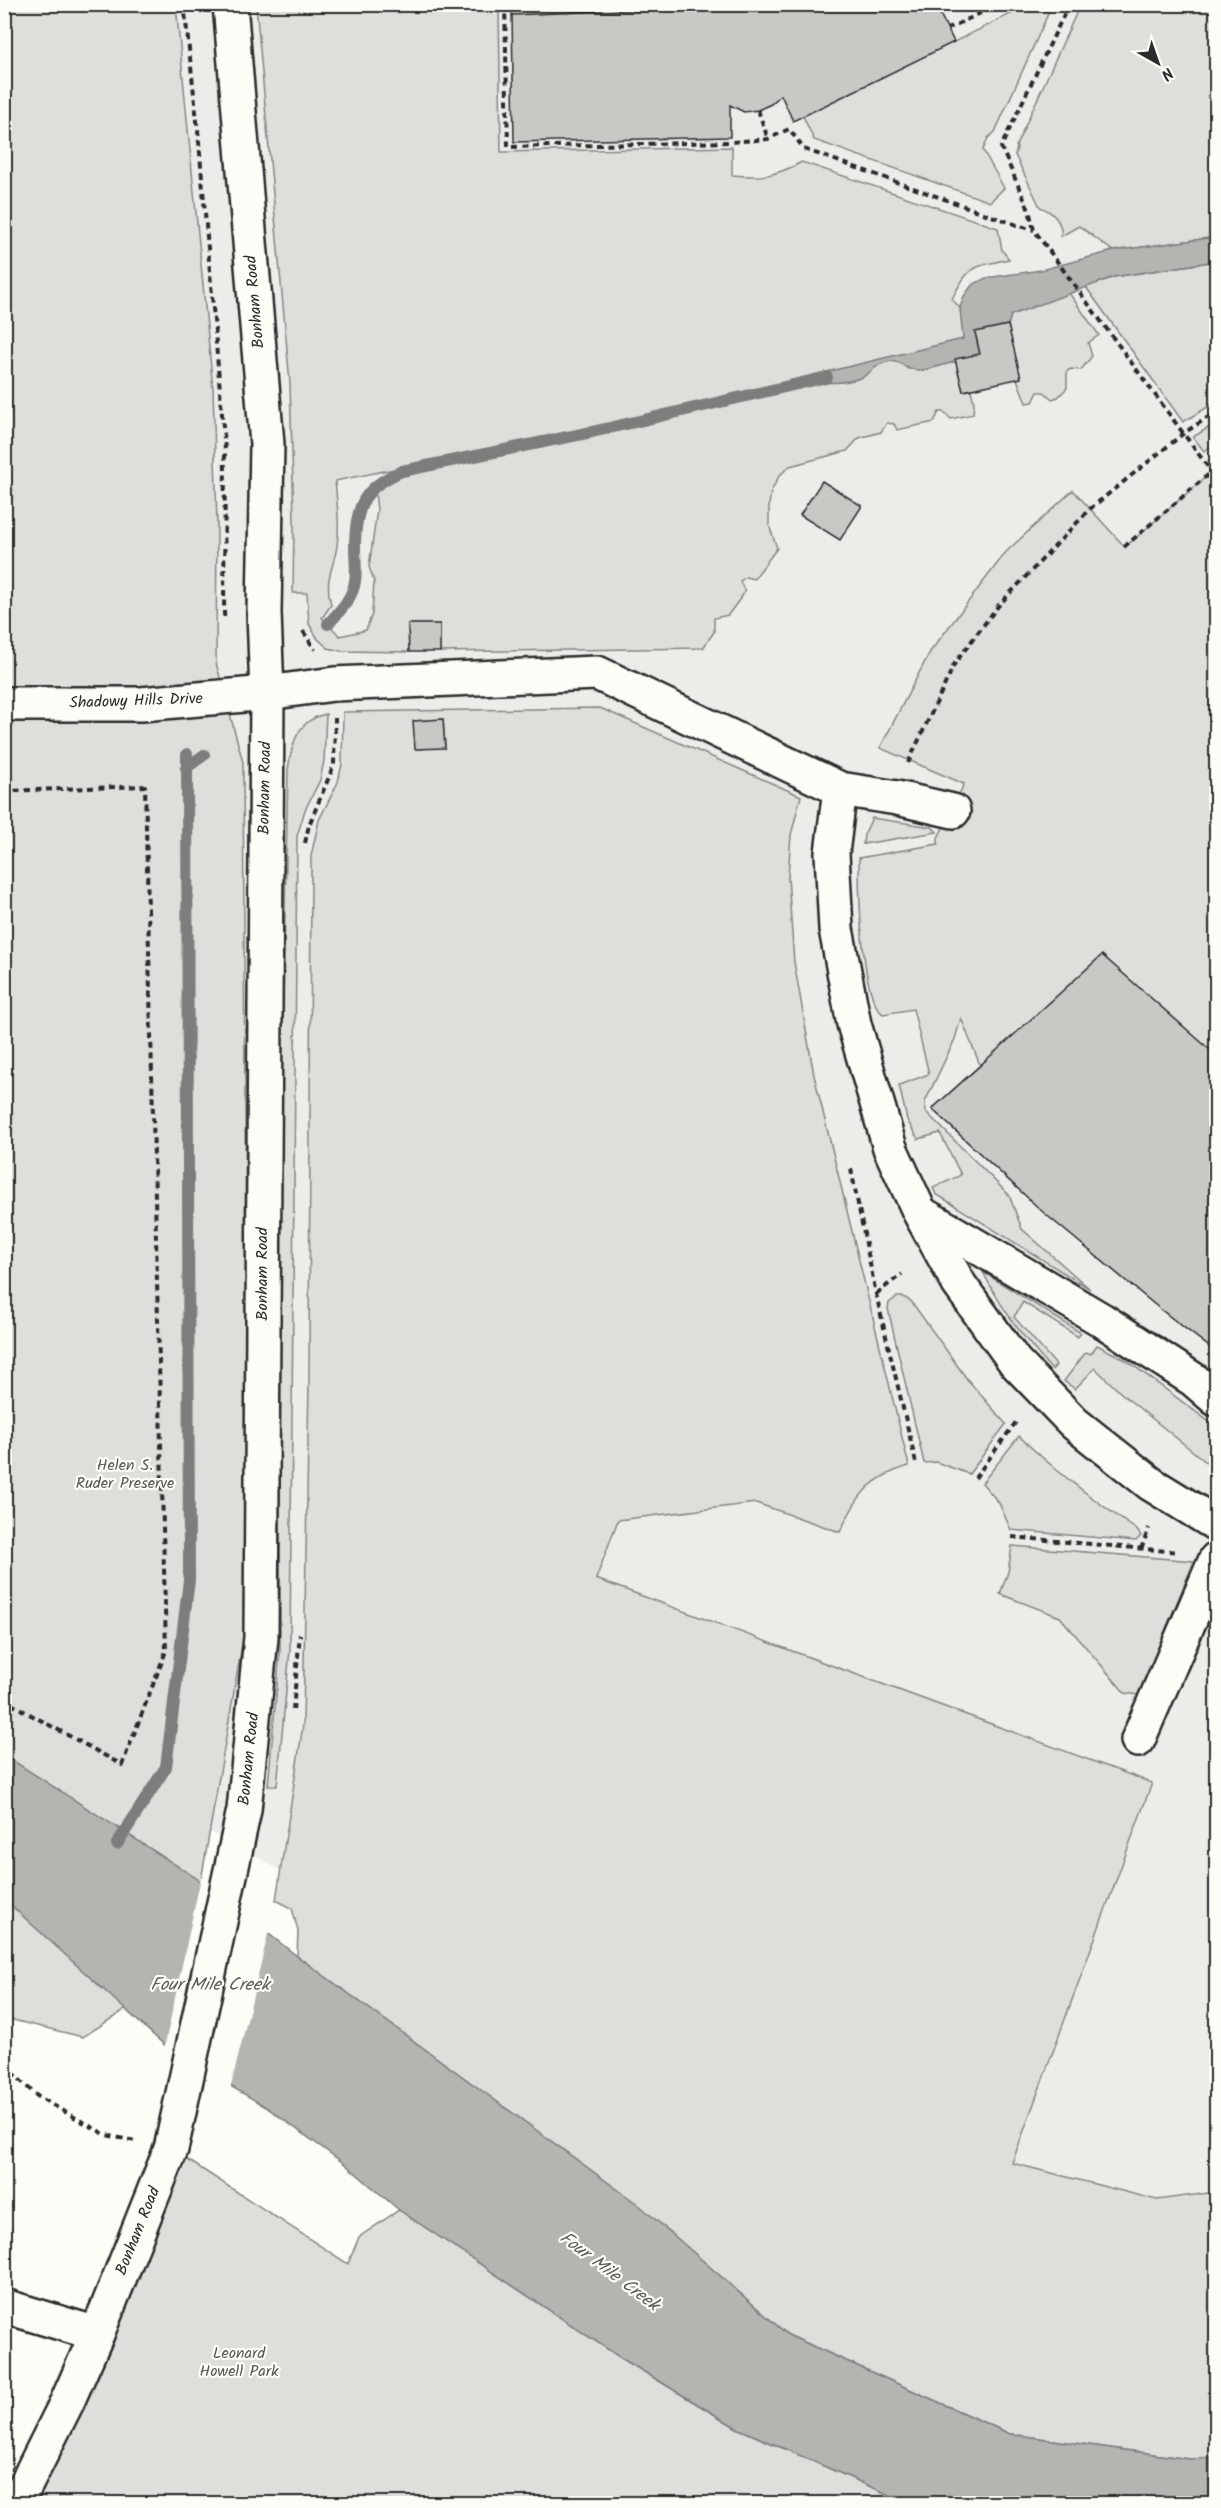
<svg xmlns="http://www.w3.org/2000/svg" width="1221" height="2508" font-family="Kalam,sans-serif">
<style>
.built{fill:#edece8}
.green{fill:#dfdeda;stroke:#858482;stroke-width:1.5;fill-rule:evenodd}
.water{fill:#b5b4b1;stroke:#7e7d7b;stroke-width:1.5}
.pier{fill:#fdfcf7}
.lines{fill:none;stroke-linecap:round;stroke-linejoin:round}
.stream{stroke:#7e7d7b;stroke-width:12}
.building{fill:#c9c8c4;stroke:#2b2b2b;stroke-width:1.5}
.minor-casing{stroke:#2b2b2b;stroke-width:38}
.path{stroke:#2b2b2b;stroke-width:4;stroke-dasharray:6 4.5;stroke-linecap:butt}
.minor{stroke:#fdfcf7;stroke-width:33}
.labels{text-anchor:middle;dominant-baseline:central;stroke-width:4.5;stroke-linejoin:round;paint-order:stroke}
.street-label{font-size:16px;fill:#2b2b2b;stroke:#fdfcf7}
.park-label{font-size:16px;fill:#585857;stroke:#fdfcf7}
.water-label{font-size:18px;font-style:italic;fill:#5b5b5a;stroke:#fdfcf7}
</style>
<rect width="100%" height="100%" fill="#fdfcf7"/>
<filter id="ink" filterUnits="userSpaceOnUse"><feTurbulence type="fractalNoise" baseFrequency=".0167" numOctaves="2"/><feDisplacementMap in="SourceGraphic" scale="12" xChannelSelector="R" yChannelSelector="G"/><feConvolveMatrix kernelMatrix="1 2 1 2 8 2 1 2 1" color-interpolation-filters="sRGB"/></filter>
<g filter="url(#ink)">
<path class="built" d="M5,5H1216V2372L319,1895L239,1845L5,1744Z"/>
<g class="green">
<path d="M672,4V8L512,15V5Z"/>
<path d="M4,5H176L213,389L217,524L216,663L243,762L248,1611L201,1881L148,1995L83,2037L4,2018Z"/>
<path d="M256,5H499L501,152L732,147V175C762,178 775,176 802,162L998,228L1002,250L1009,259C974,267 969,264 952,299L960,308L964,339L633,420L335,481C337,502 340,525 337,546C333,572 324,577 331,605L322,618L340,636L366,630L372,614L374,581L369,567L377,510L375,492L402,475L820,382L824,384L871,371L878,364L891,361L900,363L908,369L923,370L955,359L963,391L971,390L974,403L973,414L951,419L943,412H939L934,422L897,430L894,424L887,423L881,432L859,438L847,451L790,466L779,476L771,492L769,505V525L777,548L754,579L746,577L740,581L745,592L728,615L714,618V632L703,648L440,652L439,624H408L409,652L341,651L328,648L318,639L309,624L307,593H293L294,520L290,383Z"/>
<path d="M1029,5H1052L995,132L988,138L983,150L1004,188L990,202L814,140L803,116Z"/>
<path d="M1080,5H1216V237L1113,251L1079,226L1061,236C1063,222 1052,211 1040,207L1015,155L1017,148L1016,146Z"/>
<path d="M1216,261V402L1183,422L1086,287L1114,277Z"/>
<path d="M1069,293L1099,335L1088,343L1092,356L1081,370L1071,369L1067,371V388L1058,397L1052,399L1044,392H1038L1033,402L1026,403L1017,379L1020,378L1008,325L1011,315Z"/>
<path d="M1216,423V443L1204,451L1193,437Z"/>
<path d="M1216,468V1352C1116,1277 1024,1194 932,1109L980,1065L961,1018L955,1039L925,1102L926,1112L1009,1195L1022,1229L1090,1289L936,1194L933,1188L961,1175L940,1133L918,1139L907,1120L899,1085L929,1074L913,1009L883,1014C860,999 859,886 859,858L938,844V838L964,784L880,748L930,652L1006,552L1073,490L1125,547Z"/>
<path d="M600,708L801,796L791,835L788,877L794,962L814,1075L909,1466C868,1478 857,1496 840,1532L756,1503L618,1520L596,1579L1152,1783L1012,2163L1157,2200L1216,2192V2458L1189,2459L1010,2434L788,2335L638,2205L297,1956L298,1931L292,1908L276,1900L303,1725L309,1382L311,856L319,820L338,782L342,764L343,712ZM443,719L445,747L415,749L414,721Z"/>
<path d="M326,714L324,761L320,780L305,810L297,836L290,1650L277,1786H268L280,1651V1143L288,770C292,743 297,720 326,714Z"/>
<path d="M872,818L932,827L937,832L863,844L864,835Z"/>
<path d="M983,1272L1081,1333L1078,1337L1023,1302L1014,1317L1056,1365L1052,1370C1024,1339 1001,1309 983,1272Z"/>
<path d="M897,1297H903L911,1301L967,1379L1006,1424L969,1474L936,1462L924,1463L888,1309L889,1303Z"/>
<path d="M1097,1345L1126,1360L1216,1427V1470L1123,1395L1095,1368L1075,1389L1064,1381L1086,1352L1091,1354Z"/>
<path d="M1019,1436C1055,1471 1095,1501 1137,1530L1141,1536L1136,1541L1011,1530L999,1503L982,1483Z"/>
<path d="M1012,1546L1194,1561L1139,1695L1125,1693L1060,1617L1000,1594L1008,1572Z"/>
<path d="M171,2149L348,2264L359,2237L399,2210L621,2358L737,2428L908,2503L16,2504Z"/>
</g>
<g class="water">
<path d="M1216,237V261L1114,277L1011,315L1008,325L975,332L980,354C963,358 936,369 921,370C907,371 903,361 891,361C878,362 873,371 863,377C851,382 818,387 810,376L963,339L960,308L964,296L972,285L986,278L1041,270L1113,251Z"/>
<path d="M4,1755L201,1881L297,1956L639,2205L788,2335L1010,2434L1189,2459L1216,2458V2503H908L737,2428L621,2358L399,2210L346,2165L266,2107L172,2052L5,1900Z"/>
</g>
<path class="pier" d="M201,1877L269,1930L230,2090L164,2049Z"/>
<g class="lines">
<g class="stream">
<path d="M328,624C339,612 353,598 355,581C357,571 355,559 355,548C355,507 363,487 402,471L592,432L827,377"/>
<path d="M186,768L204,755"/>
<path d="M117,1844L166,1767L189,1580L187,754"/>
</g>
</g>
<g class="building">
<path d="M672,4H935L954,42L793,121L781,95L771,104L758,110L744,112L730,105V137L514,142L512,15L672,8Z"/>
<path d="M1008,325L1021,378L963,391L955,359L980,354L975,332Z"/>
<path d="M822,481L862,506L840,540L800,515Z"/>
<path d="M408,624H440V652H409Z"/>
<path d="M443,719L445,748L415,749L413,721Z"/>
<path d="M1102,955L1216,1055V1352L1160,1309L1044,1213L932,1109Z"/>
</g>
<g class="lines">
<defs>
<g id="minor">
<path d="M4,704H141L267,693L334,684L597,673L840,789L897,798L953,811"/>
<path d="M840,789L832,853L836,929L854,1024L890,1148L920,1213L959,1284L1015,1362L1074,1423L1151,1484L1216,1524"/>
<path d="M922,1214L1102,1320L1194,1380L1216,1399"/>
<path d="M1138,1740L1216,1559"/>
<path d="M4,2306L97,2334"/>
<path d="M16,2504L67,2402L97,2334L171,2149L244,1810L261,1637L267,693L264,613L267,444L230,4"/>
</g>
</defs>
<use href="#minor" class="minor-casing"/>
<g class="path">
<path d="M184,4L198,130L225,450L224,615H228"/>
<path d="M505,4L508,147L732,142L768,139L789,129L804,149L1017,225L1034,230"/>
<path d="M1069,4L1001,147L1029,210L1034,230L1211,471"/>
<path d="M947,29L1000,4"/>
<path d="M758,110L768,139"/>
<path d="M1124,547L1216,468"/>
<path d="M303,631L315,650"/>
<path d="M908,763L955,663L998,606L1091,508L1184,433L1216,412"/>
<path d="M4,791L145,786L166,1651L122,1765L4,1700"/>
<path d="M305,843L309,825L334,765L335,718"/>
<path d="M851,1169L876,1294L916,1463"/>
<path d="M876,1294L902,1274"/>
<path d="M975,1478L1016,1422"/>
<path d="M1012,1537L1179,1552"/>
<path d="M1141,1549L1149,1528"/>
<path d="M293,1710L300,1634"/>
<path d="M4,2065L37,2096L106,2135L135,2141"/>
</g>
<use href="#minor" class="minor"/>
</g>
</g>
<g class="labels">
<g class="street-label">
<text transform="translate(255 302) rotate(-95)">Bonham Road</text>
<text transform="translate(136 701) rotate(-2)">Shadowy Hills Drive</text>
<text transform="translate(265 788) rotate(-89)">Bonham Road</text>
<text transform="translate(262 1274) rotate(-90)">Bonham Road</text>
<text transform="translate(249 1759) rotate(-84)">Bonham Road</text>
<text transform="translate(138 2231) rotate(-68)">Bonham Road</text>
</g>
<g class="park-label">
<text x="125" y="1465">Helen S.<tspan x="125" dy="18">Ruder Preserve</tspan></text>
<text x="239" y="2353">Leonard<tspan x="239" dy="18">Howell Park</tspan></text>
</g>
<g class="water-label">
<text x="210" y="1985">Four Mile Creek</text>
<text transform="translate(609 2272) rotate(37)">Four Mile Creek</text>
</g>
</g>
<rect width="1221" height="2508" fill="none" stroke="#fdfcf7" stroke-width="24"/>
<rect x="12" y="12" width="1197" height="2484" fill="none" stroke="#2b2b2b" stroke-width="2" filter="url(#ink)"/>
<g transform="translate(1158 63) rotate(140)" stroke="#fdfcf7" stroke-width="4.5" paint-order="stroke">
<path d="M0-4.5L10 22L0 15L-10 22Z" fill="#2b2b2b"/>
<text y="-9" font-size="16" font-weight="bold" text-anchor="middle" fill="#2b2b2b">N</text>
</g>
</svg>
